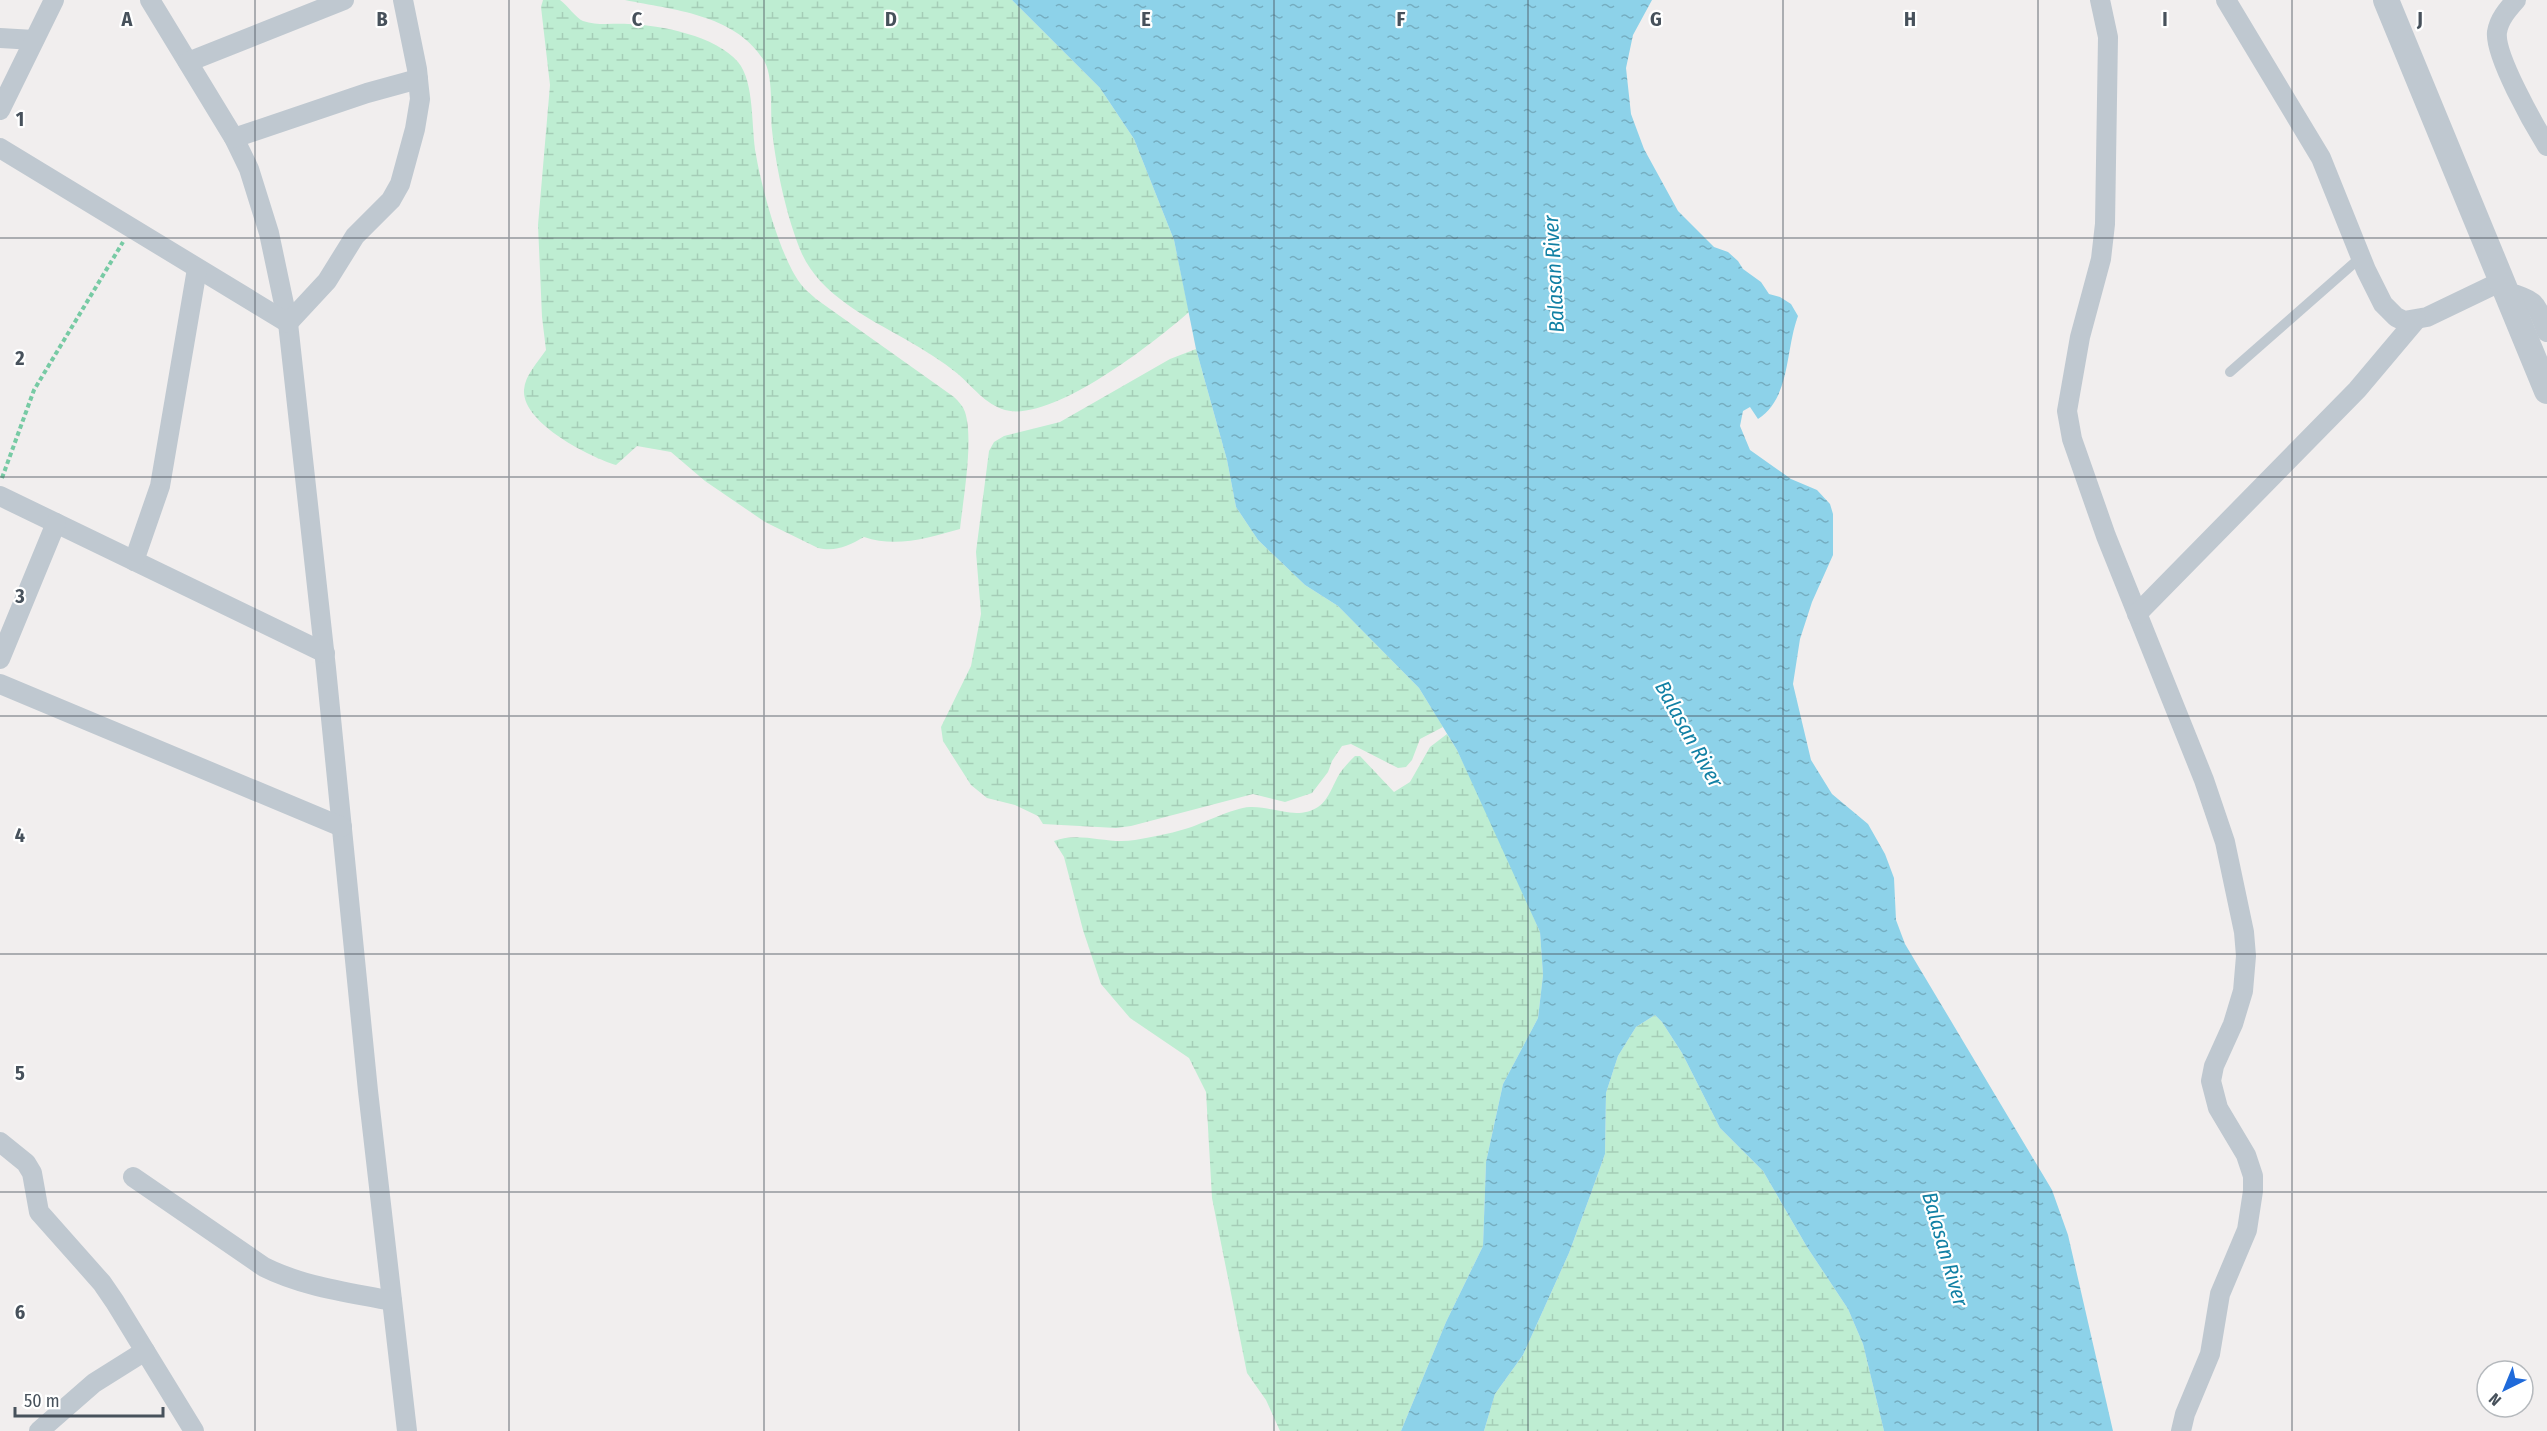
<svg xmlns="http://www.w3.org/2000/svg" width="2547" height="1431" font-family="'Fira Sans Condensed',sans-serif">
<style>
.wetland{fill:url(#wetland-marsh)}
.water{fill:url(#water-ripples)}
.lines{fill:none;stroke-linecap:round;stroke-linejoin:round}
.path{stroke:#77caa4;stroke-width:4;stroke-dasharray:4.5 3;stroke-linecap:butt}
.service{stroke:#bfc8d0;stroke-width:10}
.minor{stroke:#bfc8d0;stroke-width:20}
.tertiary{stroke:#bfc8d0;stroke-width:26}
.grid{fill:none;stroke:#47515b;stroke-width:1.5;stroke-opacity:0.55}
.labels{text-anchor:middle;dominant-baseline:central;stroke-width:4.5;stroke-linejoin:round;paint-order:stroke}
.water-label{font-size:21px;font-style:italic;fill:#1180a4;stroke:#fff}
.grid-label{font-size:20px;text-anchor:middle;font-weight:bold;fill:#47515b;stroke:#fff;stroke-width:4.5;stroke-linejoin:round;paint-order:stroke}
</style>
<defs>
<pattern id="wetland-marsh" width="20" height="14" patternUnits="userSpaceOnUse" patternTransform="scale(1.5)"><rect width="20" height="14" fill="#beedd2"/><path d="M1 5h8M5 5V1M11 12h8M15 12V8" fill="none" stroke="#a5cdb7"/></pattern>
<pattern id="water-ripples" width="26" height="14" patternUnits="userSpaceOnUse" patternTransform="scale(1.5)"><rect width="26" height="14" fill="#8dd2e9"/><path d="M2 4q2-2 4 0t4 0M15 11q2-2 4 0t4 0" fill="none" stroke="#75adc0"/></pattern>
</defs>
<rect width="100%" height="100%" fill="#f1eeee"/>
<g class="wetland">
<path d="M543,0H560C567,5 577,19 583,21C598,26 613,23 628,24C661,25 716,36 738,62C755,82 751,129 756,155C762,189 780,256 800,283C804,289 811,294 816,299L954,397C959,402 963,406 965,412C974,439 963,500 960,529C928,538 896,548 864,537C848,546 836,552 818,548L765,522L705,481L671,452L637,446L616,465C590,457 522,423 524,390C525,375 538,362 546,350L542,317L538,225L550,85L541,7Z"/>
<path d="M625,0H1012L1100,88L1134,139L1174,240L1189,312C1155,342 1052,423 1005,410C985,404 973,387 958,374C942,361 924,350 905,339C868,318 821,295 802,254C787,219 776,168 772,130C770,110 774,75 763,59C734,14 673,10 625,0Z"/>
<path d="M1196,349L1227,460L1236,507L1258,540L1305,585L1338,606L1419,688L1443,727L1420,739L1412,760L1406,767L1398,768L1351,744L1342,746L1332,761L1328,772L1312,793L1285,802L1253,794L1131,826L1116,828L1043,824L1038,816L1015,805L987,798L971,785L943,741L941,727L971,666L981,614L976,552L989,451L994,442L1004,436L1060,422L1170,359Z"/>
<path d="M1447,734L1457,750L1501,843L1540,932L1543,975L1538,1018L1503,1084L1486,1162L1483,1246L1446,1322L1401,1431H1280L1266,1400L1247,1373L1212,1198L1206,1092L1189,1058L1130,1018L1101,984L1083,930L1064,857L1054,841C1081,831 1107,845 1135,840C1151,837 1169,834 1185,829C1203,824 1232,808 1250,807C1273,806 1296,821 1318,807C1329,800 1333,784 1340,773C1344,767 1350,761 1355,756H1360L1394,792L1410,782L1430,747Z"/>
<path d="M1655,1015L1662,1022L1682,1053L1720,1128L1763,1171L1807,1247L1848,1309L1863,1344L1884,1431H1484L1495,1394L1523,1355L1569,1253L1590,1196L1605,1154L1606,1093L1618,1056L1636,1027Z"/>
</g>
<path class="water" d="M1012,0H1652L1633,35L1626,68L1631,114L1644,149L1678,211L1714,247L1728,252L1738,261L1743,269L1761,282L1769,294L1780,297L1791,304L1798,316C1785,351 1791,397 1758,419L1750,407L1743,411L1740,426L1750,450L1791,479L1817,490L1830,504L1833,514V555L1812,602L1800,639L1793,684L1811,760L1832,794L1868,824L1885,854L1894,878L1896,920L1905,944L2052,1190L2068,1235L2113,1431H1884L1863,1344L1848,1309L1807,1247L1763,1171L1720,1128L1682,1053L1662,1022L1655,1015L1636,1027L1618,1056L1606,1093L1605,1154L1590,1196L1569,1253L1523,1355L1495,1394L1484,1431H1401L1446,1322L1483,1246L1486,1162L1503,1084L1538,1018L1543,975L1540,932L1457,750L1419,688L1338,606L1305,585L1258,540L1236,507L1227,460L1196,349L1174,240L1134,139L1100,88Z"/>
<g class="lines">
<path class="path" d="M2,478L34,390L123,242"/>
<path class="service" d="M2230,372L2361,257"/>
<g class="minor">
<path d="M150,0L234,138L249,169L269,233L288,323L326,668L368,1091L407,1431"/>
<path d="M2100,0L2108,37L2105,224L2101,259L2080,337L2067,411L2072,439L2106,536L2204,780L2225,842L2244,932L2246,956L2243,991L2233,1024L2214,1066L2211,1081L2218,1108L2246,1155L2253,1176V1191L2247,1230L2220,1294L2210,1354L2185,1414L2181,1431"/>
<path d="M2226,0L2321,158L2366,270L2383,304L2396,317L2404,321L2427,317L2502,281"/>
<path d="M2516,0C2508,9 2499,19 2497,32C2494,55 2534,125 2547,146"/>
<path d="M0,38L34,40"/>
<path d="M188,62L344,0"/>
<path d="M0,110L54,0"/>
<path d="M234,138L367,93L418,79"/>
<path d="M0,148L288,323L327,281L355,236L391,200L400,184L415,129L420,99L417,69L403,0"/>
<path d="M2506,292C2538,301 2535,302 2547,332"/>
<path d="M0,496L325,653"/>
<path d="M134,561L160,486L197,269"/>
<path d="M2137,614L2357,390L2416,320"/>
<path d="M0,659L56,523"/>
<path d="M0,684L342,827"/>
<path d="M0,1142L26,1163L32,1173L39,1212L102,1283L115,1302L194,1431"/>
<path d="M133,1177L264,1267C304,1287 348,1292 392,1301"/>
<path d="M39,1431L94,1383L145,1351"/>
</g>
<path class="tertiary" d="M2386,0L2547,391"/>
</g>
<path class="grid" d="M255,0V1431M509,0V1431M764,0V1431M1019,0V1431M1274,0V1431M1528,0V1431M1783,0V1431M2038,0V1431M2292,0V1431M0,238H2547M0,477H2547M0,716H2547M0,954H2547M0,1192H2547"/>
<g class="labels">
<g class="water-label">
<text transform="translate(1554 274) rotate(-93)">Balasan River</text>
<text transform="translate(1689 734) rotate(61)">Balasan River</text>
<text transform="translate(1945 1249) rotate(74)">Balasan River</text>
</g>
</g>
<g class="grid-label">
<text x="127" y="26">A</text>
<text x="382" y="26">B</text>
<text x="637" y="26">C</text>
<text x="891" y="26">D</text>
<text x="1146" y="26">E</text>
<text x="1401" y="26">F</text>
<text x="1656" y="26">G</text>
<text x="1910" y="26">H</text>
<text x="2165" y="26">I</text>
<text x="2420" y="26">J</text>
<text x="20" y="126">1</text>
<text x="20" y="365">2</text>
<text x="20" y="603">3</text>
<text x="20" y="842">4</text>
<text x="20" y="1080">5</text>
<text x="20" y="1319">6</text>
</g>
<g transform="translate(2505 1389) rotate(223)"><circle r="28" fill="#ffffff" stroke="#b5b9bd" stroke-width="1.5"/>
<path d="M0-4.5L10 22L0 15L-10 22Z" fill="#1f6ada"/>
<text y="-9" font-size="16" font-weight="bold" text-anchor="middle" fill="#47515b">N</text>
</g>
<path d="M15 1407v9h148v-9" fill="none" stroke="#47515b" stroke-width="3"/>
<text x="24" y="1407" font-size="18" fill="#47515b" stroke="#ffffff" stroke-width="4.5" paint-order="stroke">50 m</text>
</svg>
